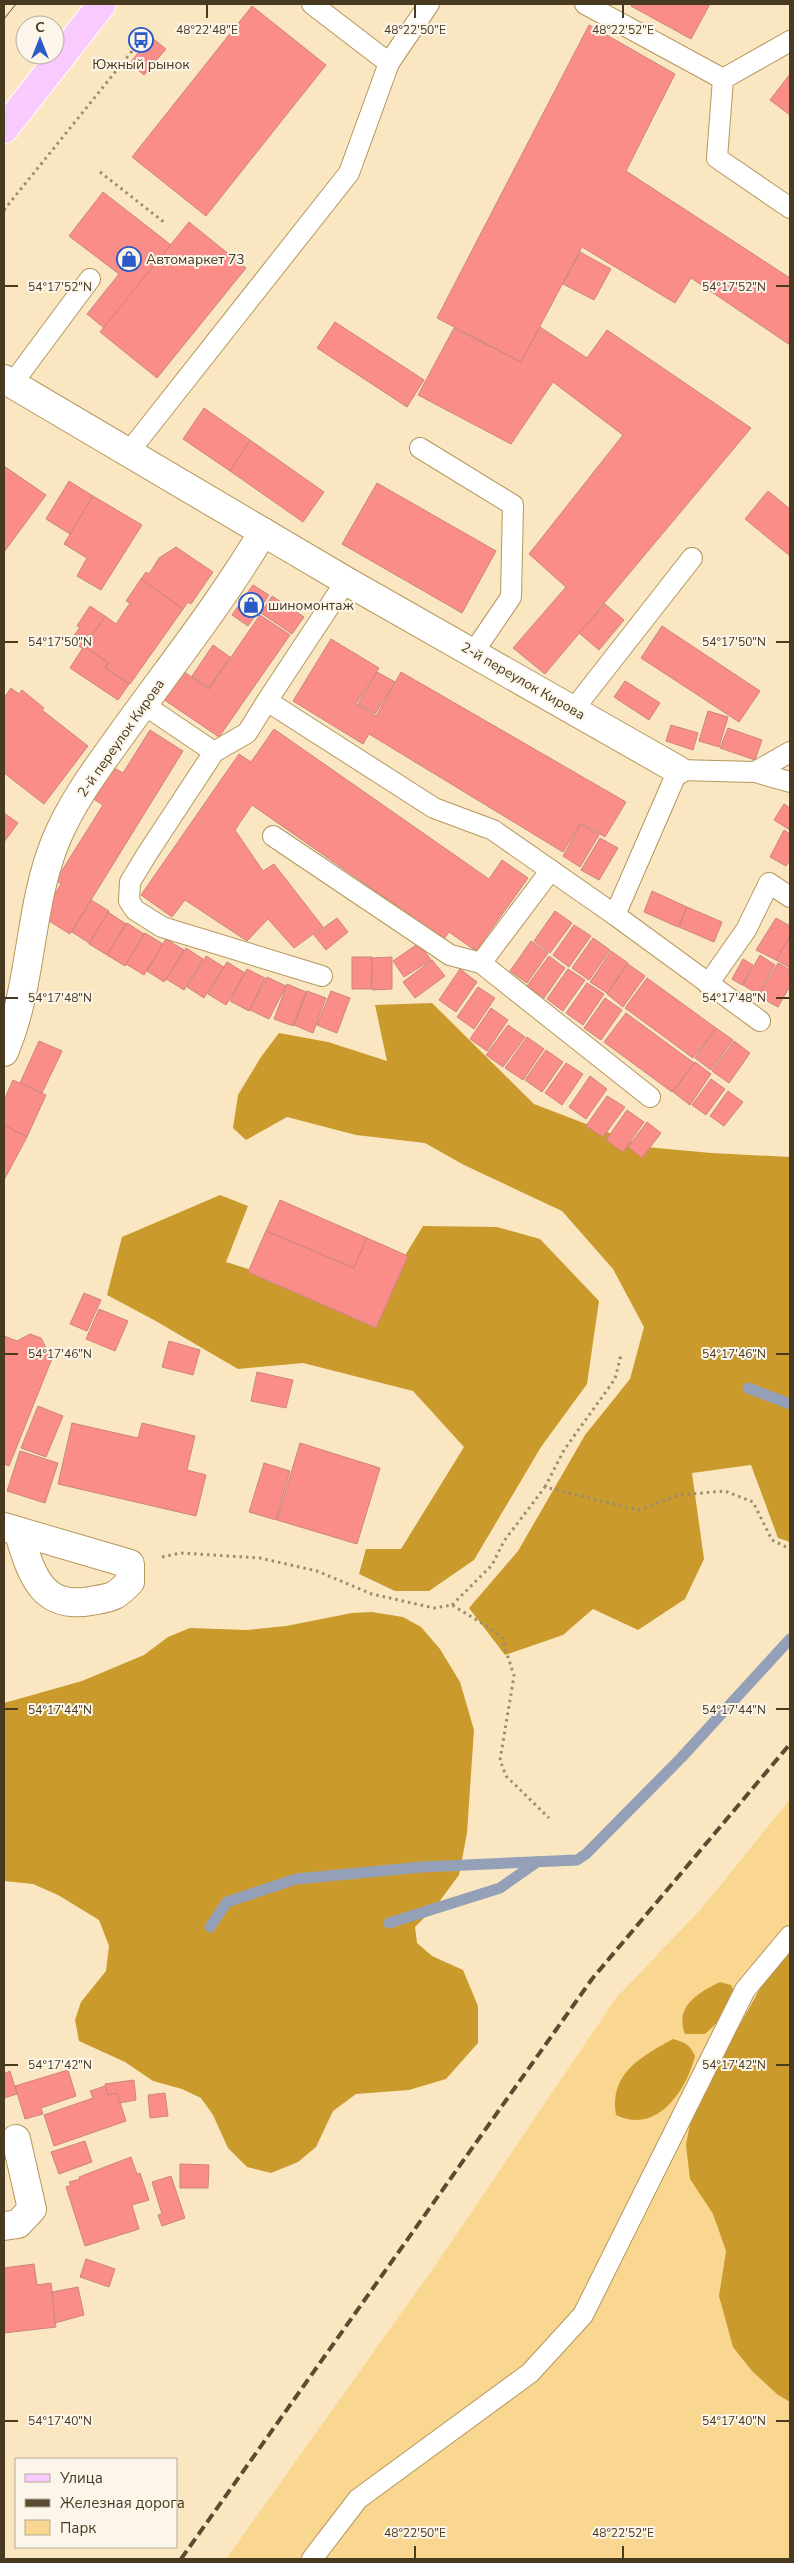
<svg xmlns="http://www.w3.org/2000/svg" width="794" height="2563" font-family="'Nunito Sans',sans-serif">
<style>
.green{fill:#fad791}
.forest{fill:#ca9a2c}
.lines{fill:none;stroke-linecap:round;stroke-linejoin:round}
.stream{stroke:#94a0b7;stroke-width:11}
.building{fill:#fa8d88;stroke:#cb8581}
.service-casing{stroke:#b5975b;stroke-width:22}
.minor-casing{stroke:#b5975b;stroke-width:30}
.primary-casing{stroke:#fff;stroke-width:30}
.path{stroke:#9c8c6d;stroke-width:3;stroke-dasharray:2.5 4;stroke-linecap:butt}
.service{stroke:#fff;stroke-width:20}
.minor{stroke:#fff;stroke-width:28}
.primary{stroke:#f9cafe;stroke-width:28}
.tram{stroke:#594c31;stroke-width:1}
.rail{stroke:#594c31;stroke-width:4;stroke-dasharray:10 5;stroke-linecap:butt}
.ticks{fill:none;stroke:#473a21;stroke-width:2}
.labels{text-anchor:middle;dominant-baseline:central;stroke-width:4;stroke-linejoin:round;paint-order:stroke}
.poi-label{font-size:14px;fill:#473a21;stroke:#fcf5e9;text-anchor:start}
.street-label{font-size:14px;fill:#473a21;stroke:#fcf5e9}
.ticks-label{font-size:12px;text-anchor:middle;fill:#473a21;stroke:#fcf5e9;stroke-width:4;stroke-linejoin:round;paint-order:stroke}
</style>
<rect width="100%" height="100%" fill="#fae7c2"/>
<path class="green" d="M790,1799V1949L761,1984L693,2108L690,2179L713,2214L726,2251L719,2296L778,2395L790,2402V2559H226L437,2263L616,1998L702,1908Z"/>
<g class="forest">
<path d="M432,1003L534,1104L646,1147L711,1153L790,1157V1542L778,1538L751,1465L692,1473L704,1559L685,1599L638,1630L593,1609L563,1635L505,1655L469,1608L518,1551L585,1435L630,1379L644,1327L613,1269L562,1211L464,1165L425,1143L356,1135L287,1117L246,1140L233,1128L238,1095L261,1057L279,1033L328,1042L387,1061L375,1005Z"/>
<path d="M220,1195L248,1206L226,1262L373,1308L423,1226L497,1227L540,1239L599,1301L587,1384L541,1447L474,1560L429,1591H395L359,1574L366,1549H401L464,1447L413,1391L303,1363L238,1369L154,1320L107,1295L122,1237Z"/>
<path d="M372,1612L403,1617L421,1627L440,1649L460,1682L474,1730L467,1833L459,1875L436,1906L415,1927L417,1943L432,1956L463,1970L478,2006V2043L446,2079L409,2090L356,2094L333,2111L316,2147L298,2162L271,2173L247,2167L228,2148L213,2115L201,2098L182,2089L153,2081L125,2062L79,2041L75,2020L81,2002L106,1971L109,1946L99,1920L58,1895L33,1884L4,1881V1703L82,1681L144,1655L168,1637L190,1628L247,1630L286,1626L352,1613Z"/>
<path d="M790,1951V2402L778,2395L752,2371L733,2347L719,2296L726,2251L713,2214L690,2179L686,2145L693,2108L762,1985Z"/>
<path d="M720,1982L731,1985L734,1991L720,2020L705,2034H685C674,2006 698,1993 720,1982Z"/>
<path d="M673,2039C685,2042 690,2045 695,2056C686,2091 657,2135 616,2115C609,2073 641,2057 673,2039Z"/>
</g>
<g class="lines">
<g class="stream">
<path d="M748,1388L790,1404"/>
<path d="M389,1923L500,1888L537,1862"/>
<path d="M210,1927L227,1902L296,1879L422,1867L577,1860L586,1854L681,1758L790,1639"/>
</g>
</g>
<g class="building">
<path d="M632,4H710L691,39L631,6Z"/>
<path d="M252,6L326,65L206,216L132,157Z"/>
<path d="M589,25L675,74L626,171L790,278V345L691,278L675,303L582,247L521,362L437,318Z"/>
<path d="M151,37L166,49L144,75L130,63Z"/>
<path d="M790,74V115L770,100Z"/>
<path d="M103,192L171,245L104,328L87,314L119,274L69,236Z"/>
<path d="M189,222L246,268L157,378L100,332Z"/>
<path d="M580,252L611,269L594,300L563,284Z"/>
<path d="M335,322L424,380L407,407L317,348Z"/>
<path d="M540,327L587,358L607,330L751,428L545,674L513,648L566,587L529,554L623,435L553,382L511,444L418,395L454,328L521,362Z"/>
<path d="M204,408L250,440L230,471L183,439Z"/>
<path d="M250,440L324,492L303,522L230,471Z"/>
<path d="M4,466L46,495L4,552Z"/>
<path d="M69,481L93,496L70,534L46,519Z"/>
<path d="M377,483L496,551L462,613L342,544Z"/>
<path d="M768,491L790,509V556L745,519Z"/>
<path d="M93,496L142,525L101,590L77,576L87,558L64,544Z"/>
<path d="M176,547L213,572L191,604L188,602L183,609L141,579L146,572L149,574L159,558Z"/>
<path d="M141,579L183,609L130,684L105,668L108,663L84,646L105,616L116,624L130,603L126,601Z"/>
<path d="M253,585L269,595L248,626L232,615Z"/>
<path d="M272,596L304,617L292,634L261,613Z"/>
<path d="M605,604L624,620L599,650L579,633Z"/>
<path d="M90,606L105,616L83,649L71,640L80,627L77,626Z"/>
<path d="M260,615L290,635L219,737L163,699L183,671L209,689Z"/>
<path d="M662,626L760,691L739,722L641,658Z"/>
<path d="M331,639L379,668L356,704L376,716L401,672L626,802L605,837L581,823L563,852L369,734L363,744L293,701Z"/>
<path d="M213,645L230,657L209,688L192,676Z"/>
<path d="M84,646L108,663L105,668L129,684L118,700L70,668Z"/>
<path d="M377,672L395,682L375,714L358,704Z"/>
<path d="M625,681L660,703L649,720L614,697Z"/>
<path d="M11,688L19,694L22,690L44,708L42,710L88,746L44,804L4,773V698Z"/>
<path d="M708,711L728,717L719,747L699,741Z"/>
<path d="M671,725L698,733L693,750L666,741Z"/>
<path d="M728,728L762,740L755,760L720,748Z"/>
<path d="M274,729L489,879L502,860L528,878L476,951L449,932L444,939L252,805L235,830L263,871L274,864L323,927L294,948L268,919L247,941L185,900L172,917L141,895L239,754L251,762Z"/>
<path d="M150,730L183,751L70,934L41,916L61,884L56,880L103,805L92,798L111,766L123,773Z"/>
<path d="M784,804L790,808V830L774,820Z"/>
<path d="M4,813L18,823L4,842Z"/>
<path d="M581,824L599,835L580,867L563,856Z"/>
<path d="M784,830L790,834V860L786,866L770,857Z"/>
<path d="M600,838L618,848L599,880L581,870Z"/>
<path d="M652,891L687,907L678,927L644,912Z"/>
<path d="M91,900L109,911L89,943L72,932Z"/>
<path d="M687,907L722,922L714,942L679,927Z"/>
<path d="M555,911L572,923L550,953L534,941Z"/>
<path d="M108,912L126,924L107,955L89,944Z"/>
<path d="M337,918L348,932L326,950L314,935Z"/>
<path d="M776,918L790,926V936L776,960L756,950Z"/>
<path d="M127,923L144,934L125,966L107,955Z"/>
<path d="M574,925L591,936L569,967L553,955Z"/>
<path d="M145,933L163,944L144,975L126,964Z"/>
<path d="M790,936V968L776,960Z"/>
<path d="M593,938L610,950L589,980L572,968Z"/>
<path d="M166,939L184,950L164,982L147,971Z"/>
<path d="M531,941L548,953L527,983L510,971Z"/>
<path d="M419,943L431,960L404,977L393,961Z"/>
<path d="M186,948L203,959L184,990L166,979Z"/>
<path d="M611,951L628,963L607,993L590,982Z"/>
<path d="M760,955L775,965L758,994L743,985Z"/>
<path d="M206,956L224,967L204,998L187,987Z"/>
<path d="M549,956L565,968L544,998L527,986Z"/>
<path d="M352,957H372L371,989H352Z"/>
<path d="M392,957V989L372,990V958Z"/>
<path d="M743,959L753,965L742,985L732,979Z"/>
<path d="M432,960L445,976L415,998L403,982Z"/>
<path d="M227,962L245,973L226,1005L208,994Z"/>
<path d="M778,963L790,970V986L778,1007L758,996Z"/>
<path d="M628,964L645,976L623,1007L607,994Z"/>
<path d="M247,969L265,978L249,1011L230,1001Z"/>
<path d="M460,969L477,982L456,1012L439,1000Z"/>
<path d="M568,969L585,980L563,1011L547,999Z"/>
<path d="M267,977L286,986L269,1019L250,1010Z"/>
<path d="M647,978L716,1028L693,1058L625,1008Z"/>
<path d="M587,983L604,994L583,1025L566,1013Z"/>
<path d="M287,984L306,992L293,1026L274,1019Z"/>
<path d="M478,987L495,998L474,1029L457,1017Z"/>
<path d="M307,991L326,998L313,1033L294,1025Z"/>
<path d="M331,991L350,998L337,1033L317,1025Z"/>
<path d="M605,998L622,1010L601,1040L584,1028Z"/>
<path d="M491,1008L508,1020L487,1051L470,1039Z"/>
<path d="M626,1013L694,1063L672,1092L604,1042Z"/>
<path d="M508,1025L525,1037L503,1067L486,1055Z"/>
<path d="M716,1028L733,1040L711,1070L695,1058Z"/>
<path d="M527,1037L544,1049L523,1080L505,1068Z"/>
<path d="M39,1041L62,1051L42,1093L20,1083Z"/>
<path d="M734,1041L750,1053L729,1083L712,1071Z"/>
<path d="M546,1050L563,1062L542,1092L525,1080Z"/>
<path d="M695,1062L711,1074L690,1105L673,1092Z"/>
<path d="M566,1063L583,1074L562,1105L545,1093Z"/>
<path d="M590,1076L607,1089L586,1119L569,1107Z"/>
<path d="M711,1079L725,1089L706,1115L692,1105Z"/>
<path d="M13,1080L46,1095L27,1137L4,1125V1100Z"/>
<path d="M728,1091L743,1102L724,1126L710,1116Z"/>
<path d="M607,1096L625,1107L603,1137L586,1126Z"/>
<path d="M627,1110L644,1122L623,1152L606,1140Z"/>
<path d="M647,1122L661,1133L642,1158L628,1147Z"/>
<path d="M4,1125L27,1137L4,1180Z"/>
<path d="M280,1200L367,1238L354,1268L266,1231Z"/>
<path d="M266,1231L354,1268L367,1238L408,1256L376,1328L248,1272Z"/>
<path d="M84,1293L101,1300L87,1331L70,1324Z"/>
<path d="M99,1309L128,1321L115,1351L86,1339Z"/>
<path d="M30,1334L41,1338L46,1348V1353L53,1356L9,1466L4,1464V1336L17,1341Z"/>
<path d="M169,1341L200,1350L193,1375L162,1367Z"/>
<path d="M257,1372L293,1380L286,1408L251,1401Z"/>
<path d="M38,1406L63,1416L46,1457L21,1448Z"/>
<path d="M72,1423L138,1438L142,1423L195,1436L187,1470L206,1475L196,1516L58,1484Z"/>
<path d="M300,1443L380,1468L357,1544L277,1520Z"/>
<path d="M20,1451L58,1463L45,1503L7,1491Z"/>
<path d="M264,1463L290,1471L276,1520L249,1512Z"/>
<path d="M68,2070L76,2096L41,2108L43,2114L25,2119L15,2086Z"/>
<path d="M10,2071L17,2094L4,2098V2074Z"/>
<path d="M134,2080L136,2100L120,2103L117,2093L108,2095L105,2084Z"/>
<path d="M105,2086L108,2095L117,2093L126,2121L54,2146L44,2115L93,2098L90,2091Z"/>
<path d="M165,2093L168,2116L150,2118L148,2095Z"/>
<path d="M85,2141L92,2162L59,2174L51,2152Z"/>
<path d="M131,2157L137,2174L140,2173L149,2200L132,2205L139,2229L85,2246L66,2187L71,2185L69,2182L80,2179L79,2177Z"/>
<path d="M180,2164L209,2165L208,2188H180Z"/>
<path d="M171,2176L185,2218L162,2226L158,2215L162,2214L152,2182Z"/>
<path d="M86,2259L115,2269L109,2287L80,2277Z"/>
<path d="M34,2264L37,2285L51,2283L56,2327L4,2333V2268Z"/>
<path d="M78,2287L84,2315L55,2323L52,2292Z"/>
</g>
<g class="lines">
<defs>
<g id="service">
<path d="M312,4L389,63"/>
<path d="M585,4L723,79L717,158L790,208"/>
<path d="M723,79L790,41"/>
<path d="M12,384L90,279"/>
<path d="M420,448L513,505L511,597L473,653"/>
<path d="M128,453L349,173L389,63L429,4"/>
<path d="M346,581L267,701L434,808L493,830L615,915L760,1021"/>
<path d="M267,701L247,733L214,752L147,854L130,882L129,901L135,910L162,927L322,976"/>
<path d="M143,704L214,752"/>
<path d="M573,710L692,558"/>
<path d="M755,772L790,782"/>
<path d="M273,836L450,955L481,963L650,1097"/>
<path d="M615,915L678,770L755,772L790,752"/>
<path d="M481,963L551,870"/>
<path d="M708,984L746,930L769,883L790,897"/>
<path d="M312,2559L358,2499L530,2373L583,2315L745,1990L790,1936"/>
</g>
<g id="minor">
<path d="M4,379L346,581L678,770"/>
<path d="M4,1052C33,985 28,908 56,840C73,799 101,763 126,728C173,663 222,601 263,532"/>
<path d="M4,1527L130,1564V1582C114,1598 113,1597 91,1601C39,1610 31,1571 18,1531"/>
<path d="M4,2226L18,2224L32,2209L16,2139"/>
</g>
<path id="primary" d="M4,129L102,4"/>
</defs>
<use href="#service" class="service-casing"/>
<use href="#minor" class="minor-casing"/>
<use href="#primary" class="primary-casing"/>
<g class="path">
<path d="M100,172L165,223"/>
<path d="M4,210L141,40"/>
<path d="M545,1487L564,1450L615,1379L621,1355"/>
<path d="M162,1557L181,1553L260,1558L317,1571L372,1594L434,1608L452,1605L493,1630L502,1638L514,1676L500,1760L506,1776L549,1818"/>
<path d="M452,1605L492,1565L504,1541L545,1487L638,1510L679,1495L725,1491L753,1502L772,1540L790,1549"/>
</g>
<use href="#service" class="service"/>
<use href="#minor" class="minor"/>
<use href="#primary" class="primary"/>
<path class="tram" d="M4,19L16,4"/>
<path class="rail" d="M181,2559L592,1979L790,1744"/>
</g>
<path class="ticks" d="M207,5V18M415,5V18M623,5V18M5,286H18M776,286H789M5,642H18M776,642H789M5,998H18M776,998H789M5,1354H18M776,1354H789M5,1709H18M776,1709H789M5,2065H18M776,2065H789M5,2421H18M776,2421H789M415,2546V2558M623,2546V2558"/>
<defs>
<symbol id="bus-ring" viewBox="-11 -11 22 22"><circle r="9.5" fill="#fcf5e9" stroke="#2a59c8" stroke-width="1.5"/><path d="M-5-6H5V4H4V6H2V4H-2V6H-4V4H-5ZM-3.5-4V0h7V-4ZM-3.5 1.2v1.5H-2V1.2ZM2 1.2v1.5H3.5V1.2Z" fill="#2a59c8"/></symbol>
<symbol id="shop-ring" viewBox="-11 -11 22 22"><circle r="9.5" fill="#fcf5e9" stroke="#2a59c8" stroke-width="1.5"/><path d="M-5-2.5h2.3a2.7 3.5 0 0 1 5.4 0H5L5.5 6h-11ZM-1.5-2.5h3a1.5 2.3 0 0 0-3 0Z" fill="#2a59c8"/></symbol>
</defs>
<g fill-rule="evenodd">
<use href="#bus-ring" x="127" y="26" width="28" height="28"/>
<use href="#shop-ring" x="115" y="245" width="28" height="28"/>
<use href="#shop-ring" x="237" y="591" width="28" height="28"/>
</g>
<g class="labels">
<g class="poi-label">
<text x="141" y="64" text-anchor="middle">Южный рынок</text>
<text x="146" y="259">Автомаркет 73</text>
<text x="268" y="605">шиномонтаж</text>
</g>
<g class="street-label">
<text transform="translate(523 681) rotate(30)">2-й переулок Кирова</text>
<text transform="translate(121 738) rotate(-55)">2-й переулок Кирова</text>
</g>
</g>
<g class="ticks-label">
<text x="207" y="34">48°22'48"E</text>
<text x="415" y="34">48°22'50"E</text>
<text x="623" y="34">48°22'52"E</text>
<text x="60" y="291">54°17'52"N</text>
<text x="734" y="291">54°17'52"N</text>
<text x="60" y="646">54°17'50"N</text>
<text x="734" y="646">54°17'50"N</text>
<text x="60" y="1002">54°17'48"N</text>
<text x="734" y="1002">54°17'48"N</text>
<text x="60" y="1358">54°17'46"N</text>
<text x="734" y="1358">54°17'46"N</text>
<text x="60" y="1714">54°17'44"N</text>
<text x="734" y="1714">54°17'44"N</text>
<text x="60" y="2069">54°17'42"N</text>
<text x="734" y="2069">54°17'42"N</text>
<text x="60" y="2425">54°17'40"N</text>
<text x="734" y="2425">54°17'40"N</text>
<text x="415" y="2537">48°22'50"E</text>
<text x="623" y="2537">48°22'52"E</text>
</g>
<rect width="794" height="2563" fill="none" stroke="#473a21" stroke-width="10"/>
<rect x="15" y="2458" width="162" height="90" fill="#fcf5e9" stroke="#b4aa99"/>
<rect x="25" y="2474" width="25" height="8" fill="#f9cafe" stroke="#b4aa99"/>
<text x="60" y="2483" font-size="15" fill="#473a21">Улица</text>
<rect x="25" y="2499" width="25" height="8" fill="#594c31" stroke="#b4aa99"/>
<text x="60" y="2508" font-size="15" fill="#473a21">Железная дорога</text>
<rect x="25" y="2520" width="25" height="15" fill="#fad791" stroke="#b4aa99"/>
<text x="60" y="2533" font-size="15" fill="#473a21">Парк</text>
<g transform="translate(40 40)"><circle r="24" fill="#fcf5e9" stroke="#b4aa99"/>
<path d="M0-4L9 19L0 12L-9 19Z" fill="#2a59c8"/>
<text y="-8" font-size="14" font-weight="bold" text-anchor="middle" fill="#473a21">С</text>
</g>
</svg>
